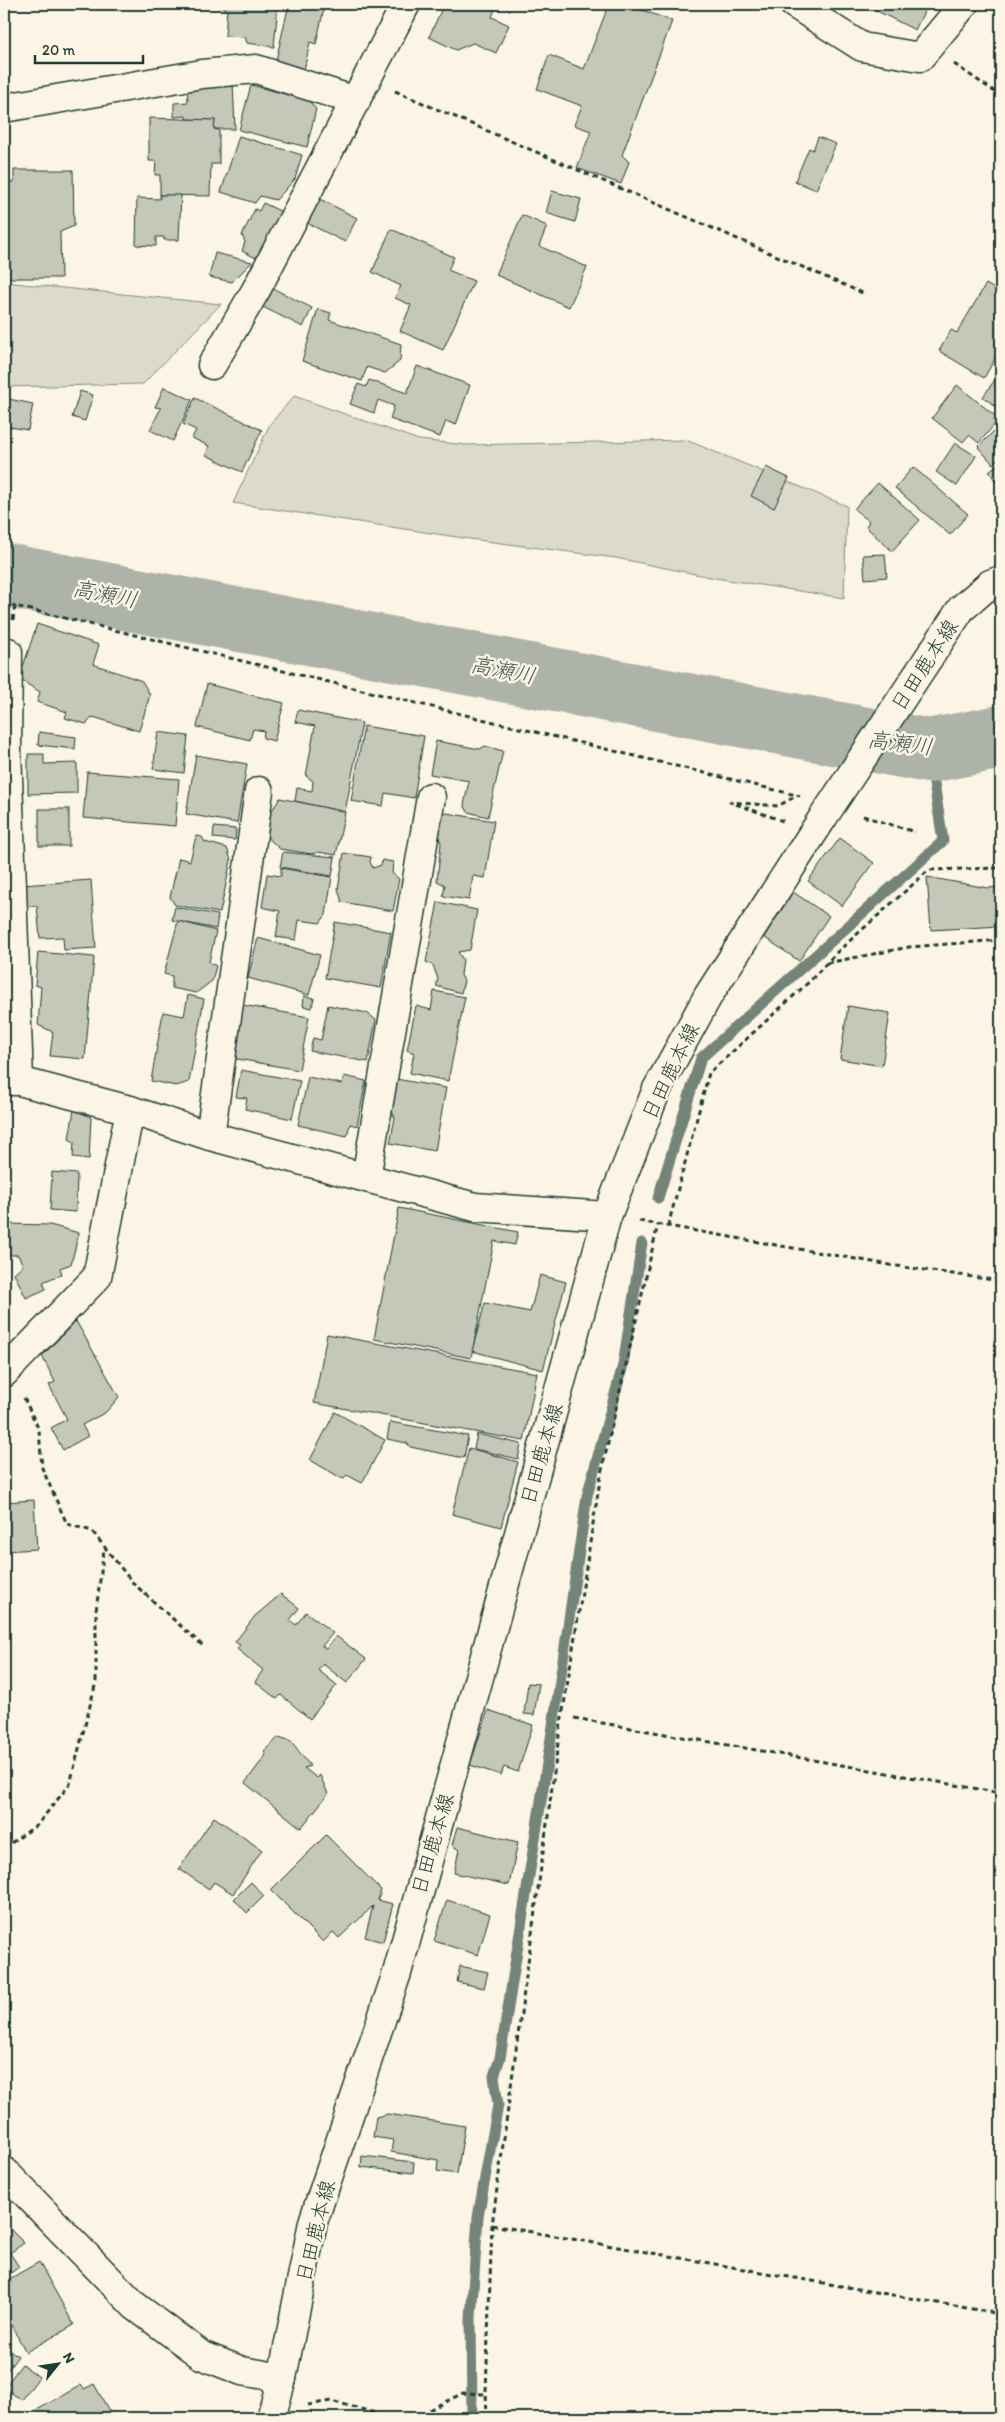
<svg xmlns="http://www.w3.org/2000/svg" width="1005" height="2422" font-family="Itim,'Klee One',sans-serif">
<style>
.green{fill:#dcdacc;stroke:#7e8c80}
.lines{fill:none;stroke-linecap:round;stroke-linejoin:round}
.stream{stroke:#758479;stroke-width:11}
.river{stroke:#aeb3a7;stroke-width:64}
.building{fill:#c5c7b9;stroke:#1f3d34}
.minor-casing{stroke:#1f3d34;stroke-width:31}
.tertiary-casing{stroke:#1f3d34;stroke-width:31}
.primary-casing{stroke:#1f3d34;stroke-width:31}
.path{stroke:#1f3d34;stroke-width:3;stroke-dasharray:5 4;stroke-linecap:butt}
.minor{stroke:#fcf5e5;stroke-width:28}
.tertiary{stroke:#fcf5e5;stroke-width:28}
.primary{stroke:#fcf5e5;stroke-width:28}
.primary-bridge-casing{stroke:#1f3d34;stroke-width:31;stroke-linecap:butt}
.primary-bridge{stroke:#fcf5e5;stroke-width:28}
.labels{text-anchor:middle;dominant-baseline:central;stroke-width:5;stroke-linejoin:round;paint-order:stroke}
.street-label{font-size:21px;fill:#1f3d34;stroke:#fcf5e5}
.water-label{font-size:22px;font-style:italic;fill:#435a51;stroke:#fcf5e5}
</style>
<rect width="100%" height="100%" fill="#fcf5e5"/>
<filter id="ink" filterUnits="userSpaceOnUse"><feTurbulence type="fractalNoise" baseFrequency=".02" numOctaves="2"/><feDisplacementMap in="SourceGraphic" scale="10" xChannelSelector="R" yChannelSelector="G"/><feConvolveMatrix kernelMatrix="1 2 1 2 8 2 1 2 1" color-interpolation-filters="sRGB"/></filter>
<g filter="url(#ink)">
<g class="green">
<path d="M4,282L221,304L143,384L4,387Z"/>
<path d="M294,396L419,440L467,445L686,440L847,506L844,598L715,578L616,558L470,539L233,503L270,424Z"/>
</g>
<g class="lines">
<g class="stream">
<path d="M658,1198L701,1058L943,841L929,751"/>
<path d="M472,2418L471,2318L478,2217L498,2105L494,2076L500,2058L558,1694L587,1496L623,1365L642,1243"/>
</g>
<path class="river" d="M4,575L929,751L1001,737"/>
</g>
<g class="building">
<path d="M210,4H278L274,47L247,43L245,37L225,36L227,9Z"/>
<path d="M289,4H325L316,44L310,42L303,75L274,69Z"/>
<path d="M351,4H369L368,8Z"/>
<path d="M444,4H497L492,17L509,25L496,53L473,43L456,50L429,37Z"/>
<path d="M609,4H626L672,21L622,155L629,162L621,184L577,168L591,131L574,125L582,106L537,89L549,55L584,69Z"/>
<path d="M863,4H928L915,30Z"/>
<path d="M233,82L235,129H214L215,120L186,119V116L174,117V103L188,102L187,84Z"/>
<path d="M251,85L308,100L316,109L307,147L239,130Z"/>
<path d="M149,118L215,120L214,129L219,130V164H211L210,196L160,195V175H155L156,161H149Z"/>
<path d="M239,136L302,155L295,179L276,200L260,196L255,203L221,192Z"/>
<path d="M818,137L836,144L816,190L795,181L809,148L813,150Z"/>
<path d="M14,170H73L74,226L60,232L61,278H8L7,182H14Z"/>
<path d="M552,191L581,199L575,222L546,213Z"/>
<path d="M160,195H181L179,240H164V237H156V246L136,245L137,198L160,199Z"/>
<path d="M318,198L357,218L345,242L305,222Z"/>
<path d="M263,203L282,212L260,260L242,251L245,242L242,235L255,209L259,211Z"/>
<path d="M522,215L547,226L539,246L587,267L569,307L496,275Z"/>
<path d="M391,229L454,257L448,270L474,281L443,350L400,331L411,305L395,298L401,286L372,272Z"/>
<path d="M215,253L252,262L232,282L209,277Z"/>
<path d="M1001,271V283L996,280Z"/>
<path d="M986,284L1001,293V348L984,378L939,351L951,330L957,333Z"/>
<path d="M266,285L312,308L303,327L257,304Z"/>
<path d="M318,309L331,313L329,320L401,344L400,361L385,373L367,367L362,381L302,361Z"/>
<path d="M417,366L470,385L456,425L446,421L440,437L390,419L394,406L378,400L374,413L350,404L358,384L366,387L369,380L407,393Z"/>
<path d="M996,378L1001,382V410L983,397Z"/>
<path d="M957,385L999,419L979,443L969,435L963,442L932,418Z"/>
<path d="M164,387L192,400L173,441L150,430L161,408L155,407Z"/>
<path d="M80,391L93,395L85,421L72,417Z"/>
<path d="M4,398L33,404L28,430L4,426Z"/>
<path d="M195,398L262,430L242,472L206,455L209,446L192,438L196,430L183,424Z"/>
<path d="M1000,425L1001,456L993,464L978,447Z"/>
<path d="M955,443L976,456L957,486L936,472Z"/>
<path d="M1001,462V490L989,471Z"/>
<path d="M766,467L789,478L774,508L751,496Z"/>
<path d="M913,467L968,514L950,535L895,488Z"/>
<path d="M878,483L920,520L892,551L866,527L869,521L854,509Z"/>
<path d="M885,554L887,577L865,579L863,555Z"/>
<path d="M37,624L99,645L93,664L142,681L150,695L139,731L93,717L86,724L65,718L67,712L37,702L40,692L19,679Z"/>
<path d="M207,684L284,703L274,741L263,738L264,731L253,729L250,740L197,727Z"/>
<path d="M298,710L362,723L345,812L295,801L297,788L312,791L313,781L306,776L315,726L295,722Z"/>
<path d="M364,726L424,736L414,798L385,793L383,806L351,801Z"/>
<path d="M39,732L76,737L75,749L38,745Z"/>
<path d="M158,732L188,736L184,773L153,769Z"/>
<path d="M436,741L480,749L485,746L503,751L488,817L468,812L464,805L469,781L430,774Z"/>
<path d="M28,754H44V764L77,763V793L28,794Z"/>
<path d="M196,755L247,764L237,823L186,814Z"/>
<path d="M87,772L179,779L175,826L83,818Z"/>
<path d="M280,798L345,812L336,855L318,852L312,854L280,849L266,836L271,812Z"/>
<rect x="39" y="809" width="30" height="37"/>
<path d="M441,812L494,821L485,878L473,876L469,900L443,896L445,885L437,881L441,843L438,835Z"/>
<path d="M214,827L236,829L235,840L213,838Z"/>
<path d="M196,836L202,837L205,842L227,848L231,860L220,913L175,905L170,897L179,858L190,861Z"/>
<path d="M840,838L874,863L842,906L808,881Z"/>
<path d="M283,852L335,857L332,876L280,867Z"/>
<path d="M344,853L371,857L370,862L373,868L381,865L382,860L393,862L392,873L399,879L393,911L342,902L338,889Z"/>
<path d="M281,868L332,877L326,915L320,923L299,920L296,940L276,937L280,911L262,907L267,874L281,876Z"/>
<path d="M927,877L988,888L1001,887V926L931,930Z"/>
<path d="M91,880L96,948L64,950L63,937L40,938L37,906L24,907L22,885Z"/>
<path d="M793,892L829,916L799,961L764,937Z"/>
<path d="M438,902L477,910L470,950L458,952L463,960L461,975L464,981L461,993L436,986L438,979L433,965L426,962Z"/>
<path d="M175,907L218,915L216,929L172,920Z"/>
<path d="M178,921L216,931L209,962L216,966L212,981L196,993L172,988V976L164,974Z"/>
<path d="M335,922L391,932L381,988L325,978Z"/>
<path d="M258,938L320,955L309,995L248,978Z"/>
<path d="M38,952L94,957L85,1059L50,1056L53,1032L38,1025L41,987L35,985Z"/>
<path d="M434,991L465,997L448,1081L410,1073L414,1053L407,1050L416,1006L431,1010Z"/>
<path d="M188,995L204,999L189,1082L176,1086L151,1081L163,1012L184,1016Z"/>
<path d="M304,996L314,998L312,1008L303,1006Z"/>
<path d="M242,1005L309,1017L299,1070L232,1058Z"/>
<path d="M328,1005L367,1013L376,1020L368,1062L310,1051L313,1038L321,1040Z"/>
<path d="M848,1006L890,1013L882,1066L840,1059Z"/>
<path d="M241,1070L300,1081L292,1119L245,1109L247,1098L236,1097Z"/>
<path d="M344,1076L366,1081L357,1126L350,1124L347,1136L298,1125L308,1077L342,1084Z"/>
<path d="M396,1079L446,1088L435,1151L390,1143L395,1118L391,1110Z"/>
<path d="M74,1110L91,1117L89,1159L73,1157L74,1142L69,1139Z"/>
<path d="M52,1172L77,1174L76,1212L50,1210Z"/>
<path d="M399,1208L518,1232L515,1245L494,1241L471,1358L374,1339Z"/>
<path d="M4,1224L50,1225L79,1233L71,1264L60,1268L62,1274L43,1282L46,1289L26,1298L14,1273L23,1265L18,1255H4Z"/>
<path d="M540,1275L566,1282L543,1370L472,1351L485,1303L530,1312Z"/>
<path d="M76,1321L119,1397L106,1412L82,1425L88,1436L63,1450L51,1428L67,1419L49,1385L55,1382L42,1356Z"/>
<path d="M327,1334L537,1373L524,1441L314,1403Z"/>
<path d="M335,1412L385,1440L362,1483L347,1475L343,1479L310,1460Z"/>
<path d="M390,1422L468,1436L464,1458L410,1447L407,1443L387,1439Z"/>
<path d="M477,1434L521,1444L518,1459L474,1449Z"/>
<path d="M469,1448L518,1462L501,1527L452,1514Z"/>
<path d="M34,1500L37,1549L4,1551V1502Z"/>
<path d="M281,1594L299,1608L290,1620L296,1625L306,1612L333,1633L322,1646L326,1649L336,1636L366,1659L347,1683L323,1664L318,1670L337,1685L310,1719L281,1695L277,1699L255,1682L263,1670L237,1649L240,1645L235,1642L255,1616Z"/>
<path d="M528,1683L539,1684L534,1715L524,1714Z"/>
<path d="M488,1710L533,1725L518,1772L504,1767L501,1775L470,1765Z"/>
<path d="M279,1737L291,1741L310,1766L304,1768L317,1778L320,1775L328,1794L301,1828L245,1783L266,1755L264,1751Z"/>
<path d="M214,1817L262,1850L233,1894L214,1882L209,1889L179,1869Z"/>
<path d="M457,1827L518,1842L509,1885L454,1873L459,1850L452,1845Z"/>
<path d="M326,1835L381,1890L378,1900L393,1904L383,1942L365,1937L373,1906L339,1938L333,1932L323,1942L271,1890Z"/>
<path d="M251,1882L264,1896L247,1913L234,1899Z"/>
<path d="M447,1900L490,1914L478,1955L434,1941Z"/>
<path d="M460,1966L488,1972L484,1988L457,1982Z"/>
<path d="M388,2114L465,2126L457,2174L437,2171L438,2160L391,2152L393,2140L373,2137L376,2117Z"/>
<path d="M362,2156L414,2162L413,2173L361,2167Z"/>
<path d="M4,2223L24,2243L10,2253L19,2267L4,2278Z"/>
<path d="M39,2262L74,2325L26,2352L4,2312V2295L10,2292L4,2282Z"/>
<path d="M4,2346L18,2356L4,2375Z"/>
<path d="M22,2364L39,2377L22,2400L4,2388Z"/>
<path d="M94,2384L113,2418H33L30,2414L81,2385L84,2389Z"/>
</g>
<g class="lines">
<defs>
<g id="minor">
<path d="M794,4L862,47L920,57L964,4"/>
<path d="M4,108L202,74L256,69L356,101"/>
<path d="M212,365L256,290L406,4"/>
<path d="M8,652L7,749L19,1081"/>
<path d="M4,1081H19L130,1110L210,1136L475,1207L607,1216"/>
<path d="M210,1136L259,791"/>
<path d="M366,1178L431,797"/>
<path d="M4,1373L97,1277L130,1110"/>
</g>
<path id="tertiary" d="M4,2171L135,2306L201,2355L242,2371L282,2378"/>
<g id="primary">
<path d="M961,609L990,584L1001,580"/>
<path d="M271,2418L282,2378L313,2222L397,1973L607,1216L657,1089L708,996L822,819"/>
</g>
</defs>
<use href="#minor" class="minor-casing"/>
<use href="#tertiary" class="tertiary-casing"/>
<use href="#primary" class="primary-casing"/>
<g class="path">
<path d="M954,64L1001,96"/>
<path d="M395,91L865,294"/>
<path d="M4,602L15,606"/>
<path d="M13,620L15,606L800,796"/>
<path d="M863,816L915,832"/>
<path d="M783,821L730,802L778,806L798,795"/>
<path d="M827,963L909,947L1001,940"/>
<path d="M639,1221L890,1265L1001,1281"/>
<path d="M668,1226L709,1073L810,981L835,954L929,870L1001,868"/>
<path d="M24,1398L39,1430L42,1468L67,1524L92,1531L133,1583L203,1646"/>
<path d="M574,1718L1001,1793"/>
<path d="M4,1848L37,1825L70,1784L96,1682V1611L104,1549"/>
<path d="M492,2225L1001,2314"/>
<path d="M308,2405L331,2401L394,2418"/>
<path d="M413,2418L463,2393L486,2394"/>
<path d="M487,2418L486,2391L492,2225L559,1736L601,1474L658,1224"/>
</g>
<use href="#minor" class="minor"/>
<use href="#tertiary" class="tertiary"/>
<use href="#primary" class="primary"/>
<defs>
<path id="primary-bridge" d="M822,819L961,609"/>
</defs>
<use href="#primary-bridge" class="primary-bridge-casing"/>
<use href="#primary-bridge" class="primary-bridge"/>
</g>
</g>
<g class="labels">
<g class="street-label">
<text transform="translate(924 665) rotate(-57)">日田鹿本線</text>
<text transform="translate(670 1071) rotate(-64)">日田鹿本線</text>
<text transform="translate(541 1454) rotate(-74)">日田鹿本線</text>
<text transform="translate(432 1844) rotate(-74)">日田鹿本線</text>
<text transform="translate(315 2231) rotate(-76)">日田鹿本線</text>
</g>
<g class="water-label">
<text transform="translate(105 594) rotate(11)">高瀬川</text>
<text transform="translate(503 670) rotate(11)">高瀬川</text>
<text transform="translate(900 743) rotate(7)">高瀬川</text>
</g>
</g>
<rect width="1005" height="2422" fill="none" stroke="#fcf5e5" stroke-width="20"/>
<rect x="10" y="10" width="985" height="2402" fill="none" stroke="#1f3d34" stroke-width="2" filter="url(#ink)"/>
<g transform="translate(58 2364) rotate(60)" stroke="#fcf5e5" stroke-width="4" paint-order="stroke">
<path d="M0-4L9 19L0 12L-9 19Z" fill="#1f3d34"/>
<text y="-8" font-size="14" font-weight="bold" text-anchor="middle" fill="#1f3d34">N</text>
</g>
<path d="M35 55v8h108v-8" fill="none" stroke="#1f3d34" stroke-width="2.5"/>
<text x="42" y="55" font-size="15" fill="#1f3d34" stroke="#fcf5e5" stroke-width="4" paint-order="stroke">20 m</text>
</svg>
